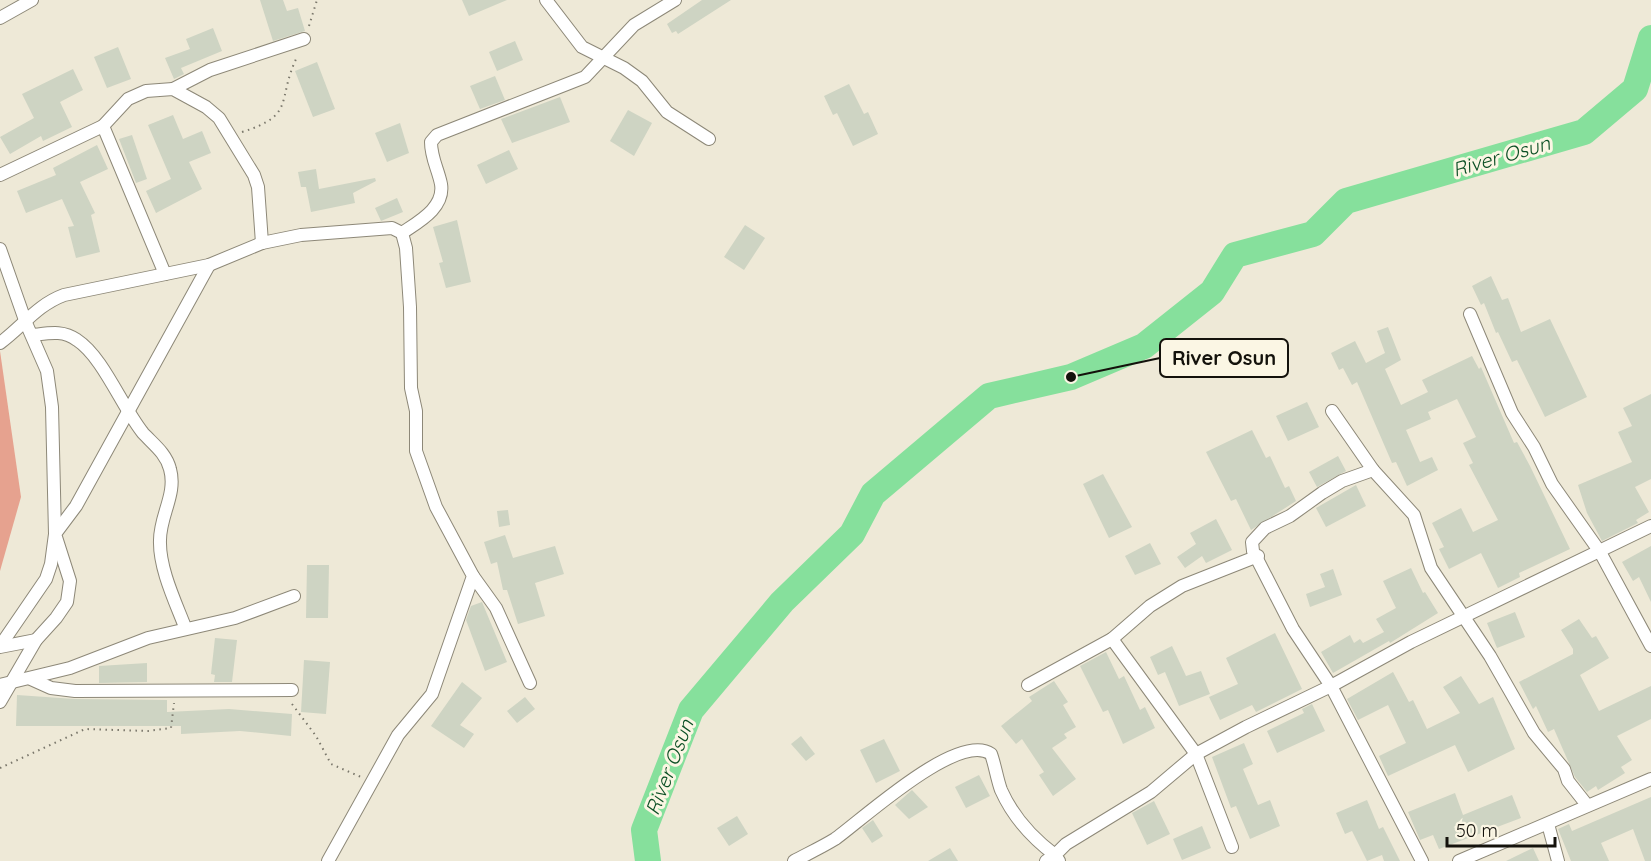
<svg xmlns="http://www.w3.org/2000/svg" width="1651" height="861" font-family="Quicksand,sans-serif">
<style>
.green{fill:#e6a28f}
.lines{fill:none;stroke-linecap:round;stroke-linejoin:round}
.river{stroke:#86e09c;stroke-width:26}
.building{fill:#ced4c3}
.street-casing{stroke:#8d8878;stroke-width:14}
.path{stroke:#7a776b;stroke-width:2;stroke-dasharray:1.5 4.5;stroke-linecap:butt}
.street{stroke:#fff;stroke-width:12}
.labels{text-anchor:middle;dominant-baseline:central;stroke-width:6;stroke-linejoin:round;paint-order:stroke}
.water-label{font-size:20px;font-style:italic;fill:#0c5025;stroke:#fbf6e4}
.leader{fill:none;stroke:#14120c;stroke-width:2}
.callout-dot{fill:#14120c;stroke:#fbf6e4;stroke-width:2}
.callout{fill:#fbf6e4;stroke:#14120c;stroke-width:2}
.callout-label{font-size:20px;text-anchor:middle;font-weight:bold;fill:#14120c}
</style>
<rect width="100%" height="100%" fill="#eee9d7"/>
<path class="green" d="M0,351L21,497L0,571Z"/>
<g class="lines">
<path class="river" d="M648,861L644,830L691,710L782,602L852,534L873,494L989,396L1071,377L1144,346L1212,292L1235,255L1313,234L1346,201L1584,132L1635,89L1651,38"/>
</g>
<g class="building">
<path d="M260,0H283L287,11L298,8L305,31L273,41Z"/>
<path d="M462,0H507L469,16Z"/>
<path d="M702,0H731L678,34L676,31L672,33L667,24Z"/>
<path d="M213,28L222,51L181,68L184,74L174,79L165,58L190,49L186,39Z"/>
<path d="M515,41L523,60L497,71L489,52Z"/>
<path d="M118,47L131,79L107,88L94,57Z"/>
<path d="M317,62L335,109L313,117L295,71Z"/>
<path d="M73,69L83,90L60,102L72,127L43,141L41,136L10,154L0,137L34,118L22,94Z"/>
<path d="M495,76L505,100L480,109L470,86Z"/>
<path d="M849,84L864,114L868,112L878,134L853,146L837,113L833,115L824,96Z"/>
<path d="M560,97L570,122L512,143L501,119Z"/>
<path d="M628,110L652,123L634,156L610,141Z"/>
<path d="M173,115L183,139L202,131L211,153L189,162L202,189L156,213L146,191L171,179L148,125Z"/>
<path d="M400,123L409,153L387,162L375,133Z"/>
<path d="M132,135L147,179L136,183L119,139Z"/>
<path d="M97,145L108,169L80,182L95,213L91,215L100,252L76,258L68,227L74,226L62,199L26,213L17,191L56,175L53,168Z"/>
<path d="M509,150L518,169L486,184L477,165Z"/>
<path d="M316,169L319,189L375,178L376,181L353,193L355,203L311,212L306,187H301L298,172Z"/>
<path d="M397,198L403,212L381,221L375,208Z"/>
<path d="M457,220L471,282L446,288L439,263L443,262L433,227Z"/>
<path d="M745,225L765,238L744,270L724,257Z"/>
<path d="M1491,276L1502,300L1508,298L1521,332L1550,319L1587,397L1545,417L1517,360L1512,362L1498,332L1496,333L1484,303L1481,305L1472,286Z"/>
<path d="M1388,327L1401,360L1385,369L1401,405L1428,392L1422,380L1472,356L1479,369L1481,367L1514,443L1517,442L1530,466L1570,549L1519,573L1520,577L1498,588L1481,553L1449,569L1439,549L1444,547L1432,523L1461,508L1473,532L1498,520L1469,465L1473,463L1463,443L1476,437L1457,399L1428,412L1431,419L1406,430L1420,462L1432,457L1438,470L1407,486L1396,462L1392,463L1357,382L1352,385L1343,368L1339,370L1331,353L1355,341L1366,363L1385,353L1377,331Z"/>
<path d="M1651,394V479L1635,487L1649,512L1636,520L1638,523L1602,541L1587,513L1578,485L1632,462L1618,432L1632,426L1623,408Z"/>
<path d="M1307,402L1319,427L1288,441L1276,416Z"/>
<path d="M1252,430L1266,458L1270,456L1285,488L1289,486L1296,501L1251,530L1236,499L1231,501L1206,452Z"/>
<path d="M1338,456L1346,471L1317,487L1309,472Z"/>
<path d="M1103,474L1132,527L1109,538L1083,484Z"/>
<path d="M1356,485L1366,506L1326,527L1316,508Z"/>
<path d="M508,510L510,525L499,527L497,511Z"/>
<path d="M1216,519L1232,550L1206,563L1202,556L1185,568L1177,557L1196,544L1190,533Z"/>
<path d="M505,535L513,558L555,546L564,574L535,583L545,616L518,624L507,590H503L497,562L491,564L484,542Z"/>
<path d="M1150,543L1161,564L1135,575L1125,556Z"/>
<path d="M1651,546V602L1639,577L1633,581L1622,562Z"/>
<path d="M307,565H329L328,618H306Z"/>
<path d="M1411,568L1423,593L1425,592L1438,613L1390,643L1389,641L1333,673L1321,652L1350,635L1354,643L1360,639L1363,643L1384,632L1376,619L1396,608L1383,581Z"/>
<path d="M1333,569L1342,595L1310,607L1306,594L1325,587L1320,574Z"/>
<path d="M482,602L507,662L485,671L466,620L471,606Z"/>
<path d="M1515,612L1525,637L1497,648L1487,623Z"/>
<path d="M1579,619L1592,638L1596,636L1609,658L1580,675L1599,711L1651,686V719L1617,736L1632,760L1621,767L1625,773L1598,790L1596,786L1587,792L1575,777L1554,729L1548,732L1536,706L1533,709L1519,682L1573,654V649L1561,630Z"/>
<path d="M1275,633L1302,689L1256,712L1252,705L1220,720L1209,697L1238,684L1226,658Z"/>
<path d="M215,638L237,640L232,682H214L215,675L211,674Z"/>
<path d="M1172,646L1186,676L1201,671L1210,694L1179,706L1165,672L1158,675L1150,657Z"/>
<path d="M1106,652L1119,679L1124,676L1140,710L1145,707L1155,728L1123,744L1108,710L1103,712L1080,666Z"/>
<path d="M304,660L330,662L326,714L301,712Z"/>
<path d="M147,663V682L99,683V666Z"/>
<path d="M1393,672L1409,702L1413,700L1427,729L1460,713L1443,687L1461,676L1479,704L1493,697L1515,749L1468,772L1455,745L1388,776L1379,756L1406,743L1388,705L1358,720L1347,699Z"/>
<path d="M1054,681L1068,702L1063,705L1076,727L1064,734L1067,738L1052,748L1076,779L1053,796L1039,775L1044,772L1022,739L1016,744L1001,726L1032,701L1029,697Z"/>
<path d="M462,682L482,698L460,725L474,734L464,748L431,726Z"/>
<path d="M17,695L75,699L167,700V712L229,709L292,714L291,736L240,731L181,734V726H16Z"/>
<path d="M525,697L535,709L517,723L507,711Z"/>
<path d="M1312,704L1325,731L1277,753L1267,731L1304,713L1302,709Z"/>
<path d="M801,736L815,754L806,761L791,744Z"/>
<path d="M884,739L900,771L876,783L860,750Z"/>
<path d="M1244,743L1253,764L1243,769L1258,805L1270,800L1280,826L1250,839L1236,806L1231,808L1212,757Z"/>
<path d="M979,775L990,796L966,808L955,787Z"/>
<path d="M912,790L928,807L909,819L895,805Z"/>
<path d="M1455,793L1463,815L1512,795L1521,818L1439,849L1433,835L1420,840L1408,812Z"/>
<path d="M1651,797V861H1645L1633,829L1601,843L1609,861H1571L1558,829L1569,824L1572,831Z"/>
<path d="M1367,800L1379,829L1383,827L1400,861H1384L1382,855L1367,861L1352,831L1345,834L1336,813Z"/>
<path d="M1154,801L1170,834L1147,845L1132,813Z"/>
<path d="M737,816L748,834L729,846L717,828Z"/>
<path d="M873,820L883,836L872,843L862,828Z"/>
<path d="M1202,826L1211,848L1182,860L1173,839Z"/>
<path d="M950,848L958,861H928Z"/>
<path d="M1533,848L1539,861H1506Z"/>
</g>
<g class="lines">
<defs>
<g id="street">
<path d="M546,0L582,47L624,68L642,81L667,112L709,139"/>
<path d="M0,18L32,0"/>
<path d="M173,89L210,70L304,39"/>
<path d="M0,175L103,126"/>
<path d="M402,233C418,222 445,208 441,184C438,169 431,158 431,142L437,135L585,77L634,25L675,0"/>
<path d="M0,249L26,323L47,371L52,407L55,534L51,564L46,579L0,646"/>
<path d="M165,274L103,126L128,99L146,91L173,89L206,107L219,118L254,175L258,187L262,243"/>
<path d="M1470,314L1512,413L1534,447L1552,484L1600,552L1651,646"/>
<path d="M33,335C50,333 63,330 77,340C103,357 122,407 143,433C153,444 166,453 170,469C177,494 160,515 160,540C159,568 175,601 185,627"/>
<path d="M0,343C23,326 37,305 64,295L209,265L262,243L301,235L392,228L402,233L406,248L410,307L411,388L416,411V451L436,507L473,576L432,694L398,735L328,861"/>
<path d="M1332,411L1373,470L1414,515L1431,568L1490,656L1534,733L1564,769L1568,781L1587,805"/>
<path d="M1373,470L1342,481L1322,493L1290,516L1265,528L1252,542L1253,551L1293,629L1331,686L1422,861"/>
<path d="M473,576L496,608L530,683"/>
<path d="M0,647L36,640"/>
<path d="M31,679L51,688L75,691L292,690"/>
<path d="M0,685L70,668L148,638L235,618L294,596"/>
<path d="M1028,685L1112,639"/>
<path d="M0,702L36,640L56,618L67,602L70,581L55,534L76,506L209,265"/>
<path d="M1548,824L1558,861"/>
<path d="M1232,847L1196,754L1112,639L1150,606L1182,586L1258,556"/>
<path d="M794,861C807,854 822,847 835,839C863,819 958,731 991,754C995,765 997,779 1001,790C1013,817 1031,837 1055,855L1046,861"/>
<path d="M1059,861L1055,855L1066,844L1151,792L1196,754L1246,727L1331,686L1411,642L1651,526"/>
<path d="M1459,861L1651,779"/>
</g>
</defs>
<use href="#street" class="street-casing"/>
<g class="path">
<path d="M309,26L317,0"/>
<path d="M242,132C297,115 276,100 297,57"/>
<path d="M292,704L316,736L331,764L361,777"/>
<path d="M0,768L85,729L148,731L171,728L174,703"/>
</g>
<use href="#street" class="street"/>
</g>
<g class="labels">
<g class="water-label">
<text transform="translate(1501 156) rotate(-16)">River Osun</text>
<text transform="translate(669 767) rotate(-69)">River Osun</text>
</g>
</g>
<path class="leader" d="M1071 377L1160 358"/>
<circle class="callout-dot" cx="1071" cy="377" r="6"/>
<rect class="callout" x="1160" y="339" width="128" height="38" rx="6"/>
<g class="callout-label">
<text x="1224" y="365">River Osun</text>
</g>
<path d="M1447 837v9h108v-9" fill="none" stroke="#14120c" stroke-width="3"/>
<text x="1456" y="837" font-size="18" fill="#14120c" stroke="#fbf6e4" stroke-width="4.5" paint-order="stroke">50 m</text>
</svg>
